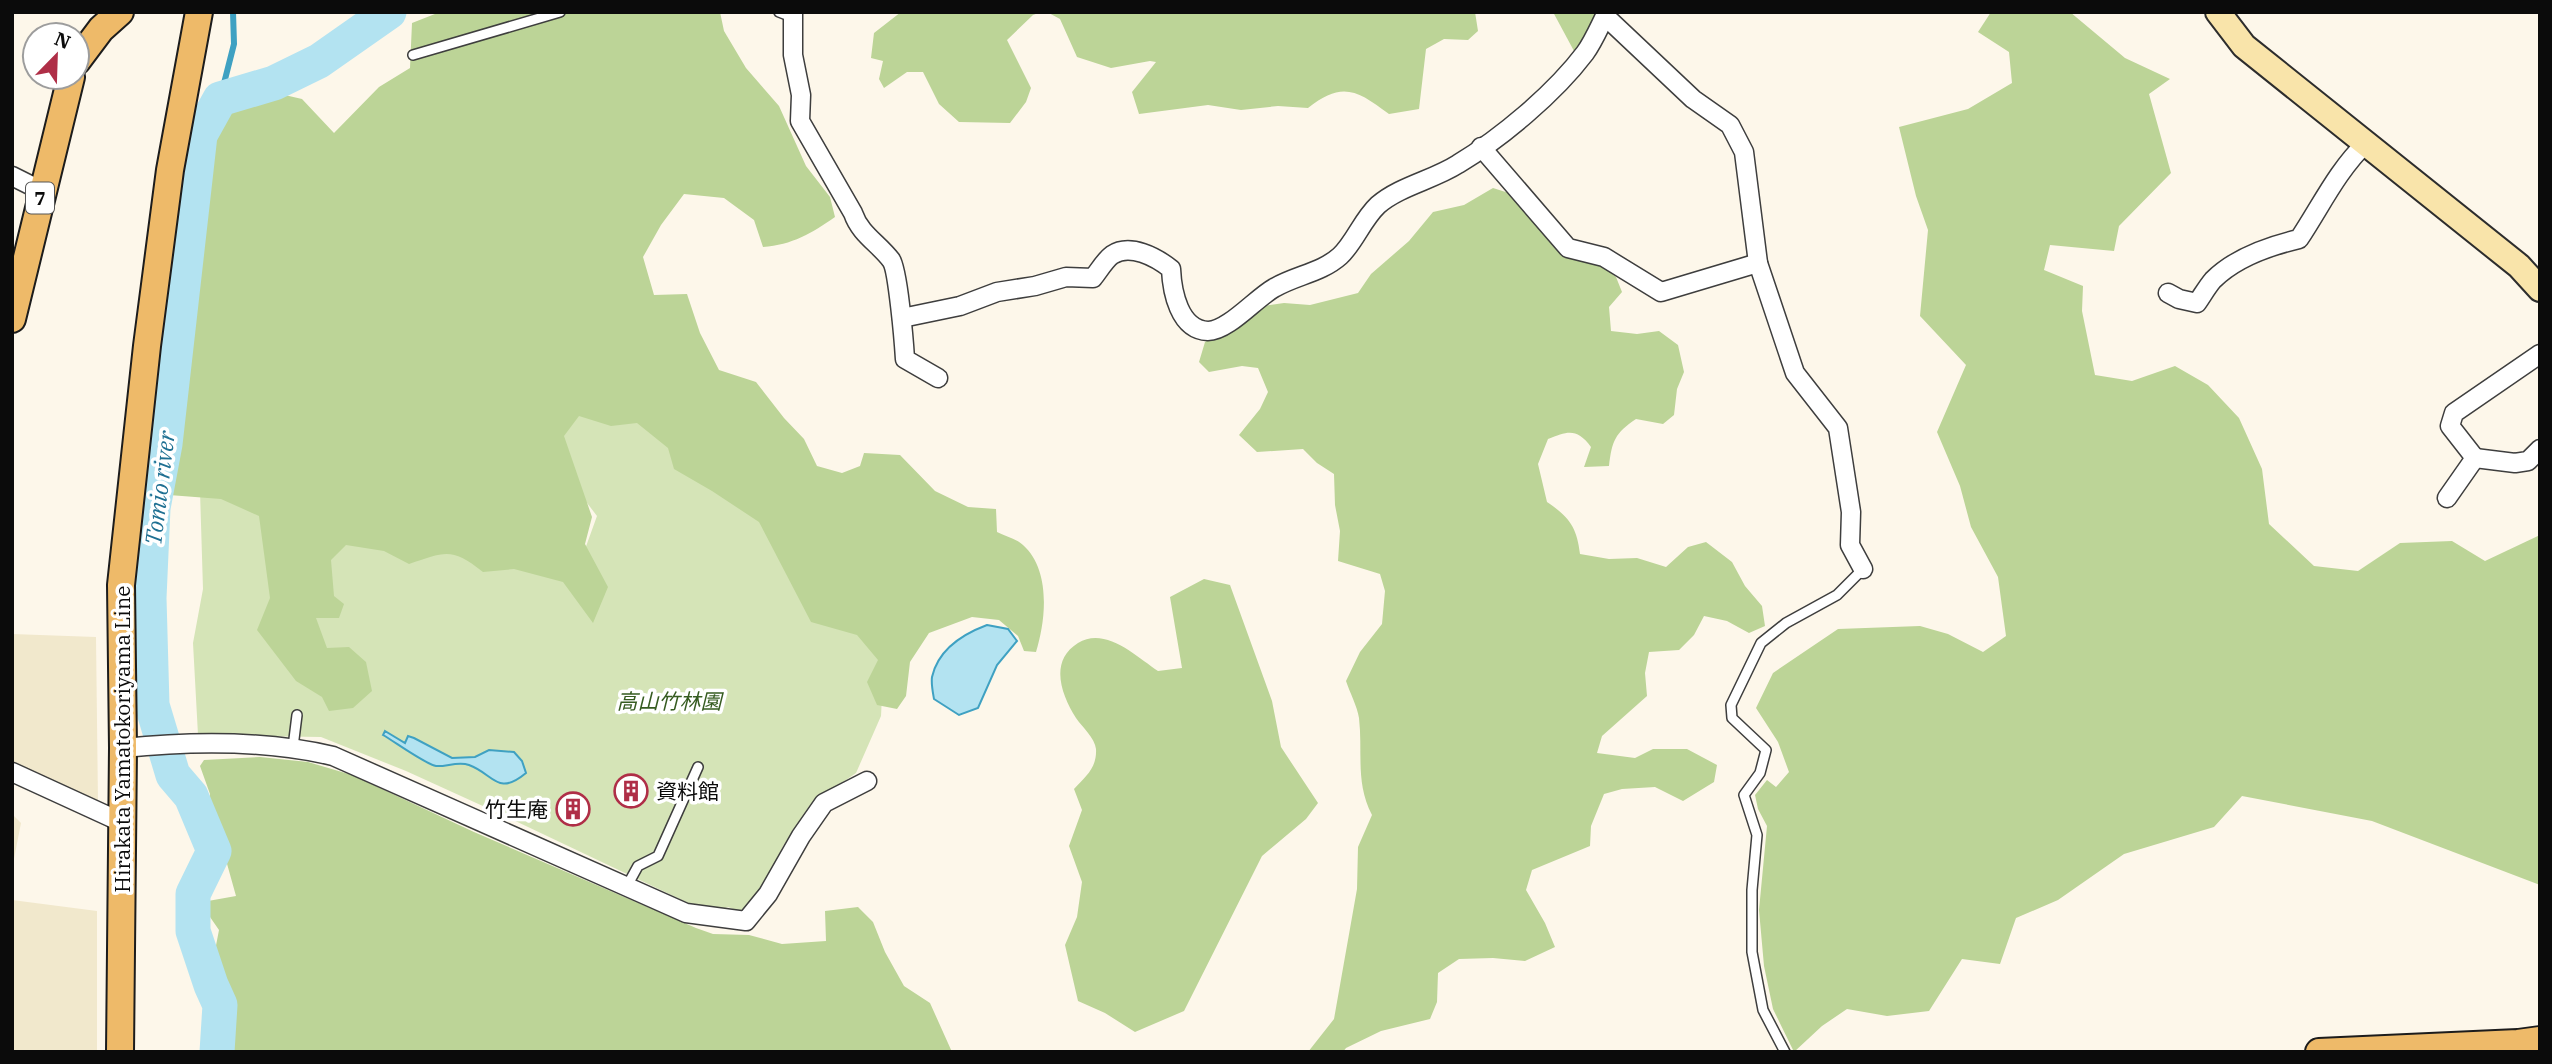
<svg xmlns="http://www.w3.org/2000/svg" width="2552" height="1064" font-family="'IBM Plex Serif','Noto Sans JP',serif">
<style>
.farmland{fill:#f1e8cc}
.green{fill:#d5e4b7}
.forest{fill:#bcd497}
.water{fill:#b3e3f1;stroke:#3fa1c2;stroke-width:2}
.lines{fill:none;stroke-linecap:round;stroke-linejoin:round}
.stream{stroke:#3fa1c2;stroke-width:6}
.river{stroke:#b3e3f1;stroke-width:35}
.lane-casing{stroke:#3e3e3e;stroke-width:12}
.street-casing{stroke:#3e3e3e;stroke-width:21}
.secondary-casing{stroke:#2d2d2d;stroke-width:28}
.primary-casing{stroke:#1c1c1c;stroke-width:30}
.lane{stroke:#fff;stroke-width:9}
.street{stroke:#fff;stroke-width:18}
.secondary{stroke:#f9e4aa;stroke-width:24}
.primary{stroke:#eeba69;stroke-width:26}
.labels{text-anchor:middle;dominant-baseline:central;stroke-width:7;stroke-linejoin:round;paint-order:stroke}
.shield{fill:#fff;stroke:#545454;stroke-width:2}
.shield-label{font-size:19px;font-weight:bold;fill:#0b0b0b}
.park-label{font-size:21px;font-style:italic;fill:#365c21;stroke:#fff}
.street-label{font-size:21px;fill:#0b0b0b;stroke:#fff}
.poi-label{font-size:21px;fill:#0b0b0b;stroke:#fff;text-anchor:start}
.water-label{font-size:23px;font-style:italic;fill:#1f7092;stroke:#fff}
</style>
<rect width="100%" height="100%" fill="#fdf7ea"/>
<g class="farmland">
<path d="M12,634L96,637L98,804L12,765Z"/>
<path d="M12,814L21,823L12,869Z"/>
<path d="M12,900L97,911V1052H12Z"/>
</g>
<path class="green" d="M553,358L858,575L883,677L881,716L856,773L810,805L783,846L755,904L744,913L728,907L716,912L703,910L507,817L406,771L321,737L198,735L193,643L203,589L200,491L584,552L597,516L568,478Z"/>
<g class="forest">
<path d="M440,12H720L724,31L746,68L779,106L806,166L830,197L835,217C812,233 792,245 763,247L754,220L724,198L684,194L661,225L643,257L654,295L687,294L700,333L719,370L756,382L784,418L804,439L817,466L842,473L860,466L864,453L900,455L935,491L968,507L996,509L997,532C1005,536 1017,539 1023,545C1051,570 1046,620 1036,652L1024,651L1018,636L999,620L972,617L929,633L910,662L906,696L897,709L877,705L867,682L878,660L857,635L811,622L759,522L712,491L674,469L668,448L637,423L611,426L579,416L564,436L592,517L585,544L608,587L593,623L563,582L514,569L483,572C451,547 446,552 409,564L384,551L346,545L331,560L334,596L344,604L339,618H316L327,648L349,647L366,662L372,691L353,708L329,711L322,697L296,681L257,630L270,598L259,516L221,499L169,495L184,397L192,315L194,263L199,231L200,186L208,159L209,140L218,136L227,104L276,93L302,99L334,133L379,87L410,68L412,23Z"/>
<path d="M901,12L997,14L999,12H1041L1033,15L1007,40L1031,88L1026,102L1010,123L959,122L939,104L923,72H907L884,88L879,79L883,61L871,58L874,33Z"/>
<path d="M1047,12H1475L1478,31L1468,40L1444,39L1426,49L1419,109L1389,114C1357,90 1342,81 1308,108L1278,106L1241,110L1208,105L1139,114L1132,92L1156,62L1150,61L1111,68L1077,57L1060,19Z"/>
<path d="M1553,12H1596L1584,37L1574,51Z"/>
<path d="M1991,12H2070L2125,58L2170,79L2149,94L2171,173L2119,226L2114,251L2050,245L2044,270L2083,286L2082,311L2095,375L2132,381L2175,366L2208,385L2239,418L2262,469L2269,524L2314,566L2358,571L2400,543L2452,541L2485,561L2540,535V885L2372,821L2242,796L2214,827L2124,854L2058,900L2016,918L2000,964L1962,959L1929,1011L1887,1016L1847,1009L1822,1026L1794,1052L1773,1009L1764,966L1759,910L1767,826L1758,809L1755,795L1767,780L1776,787L1789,772L1778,742L1756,708L1773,673L1838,629L1920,626L1948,634L1983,652L2006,636L1998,577L1971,527L1960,486L1937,432L1966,365L1920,316L1928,230L1916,196L1899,127L1968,109L2012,83L2009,52L1978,32Z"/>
<path d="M1493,188L1515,195L1616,277L1622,292L1609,307L1611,331L1637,334L1659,331L1678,345L1684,372L1677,389L1674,415L1663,424L1636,419C1615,433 1612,441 1609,466L1584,467L1591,447C1577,428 1568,431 1548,439L1538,464L1547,502C1569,517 1577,527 1580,554L1609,559L1637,558L1666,567L1688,547L1706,542L1732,562L1745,586L1762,606L1765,626L1749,633L1727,621L1704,616L1694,635L1679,650L1649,652L1645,673L1647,696L1602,736L1597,753L1635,758L1653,749H1687L1717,765L1714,782L1683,801L1655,787L1622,789L1604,794L1591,826L1590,846L1532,870L1526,890L1545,923L1555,947L1525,961L1493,958L1459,959L1438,973L1437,1002L1430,1019L1381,1031L1346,1048L1343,1052H1308L1334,1019L1357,889L1358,847L1372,815C1355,782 1363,753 1359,718C1357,706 1350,693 1346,681L1360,652L1382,624L1385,591L1380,574L1338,561L1340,531L1335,505L1334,474L1317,463L1303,449L1257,452L1239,435L1260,409L1268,392L1258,368L1242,366L1209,372L1199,362L1205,342L1263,306L1284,303L1310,305L1358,293L1371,274L1409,241L1433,212L1464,205Z"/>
<path d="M1204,579L1230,585L1272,701L1281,747L1318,803L1306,819L1262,856L1184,1011L1135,1032L1105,1013L1078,1001L1065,945L1077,917L1082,882L1069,846L1082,810L1074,789C1086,776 1097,768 1096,749C1095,738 1082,727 1076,718C1061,694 1049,661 1078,643C1105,626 1136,656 1158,671L1182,668L1170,597Z"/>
<path d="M260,757L308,762L352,775L474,832L696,928L713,934L749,935L782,944L826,941L825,911L858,907L873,922L885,952L904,986L930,1003L952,1052H227L233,1034L232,991L213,961L219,930L210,917L208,901L236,896L224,853L208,817L210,794L200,766L204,760Z"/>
</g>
<g class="water">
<path d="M987,625L1008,629L1017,641L997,665L978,708L959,715L934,699C933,693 931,684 932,677C938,650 963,634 987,625Z"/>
<path d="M385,731L405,743L408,736L414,738L452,758L475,757L489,750L514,752L522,761L526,773C497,797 494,774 469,765C458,761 446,767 436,766C425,764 395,742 383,735Z"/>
</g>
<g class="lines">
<path class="stream" d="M220,99L234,44L233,12"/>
<path class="river" d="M217,1052L220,1005L211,985L193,931V894L214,851L191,796L173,775L152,705L149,598L153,508L165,444L200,135L220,99L274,83L319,61L389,12"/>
<defs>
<g id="lane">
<path d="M779,12L792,17"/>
<path d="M413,55L560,12"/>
<path d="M293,747L297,715"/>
<path d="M627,886L638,866L658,856L698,767"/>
<path d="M1785,1052L1763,1010L1752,952V890L1757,835L1744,795L1760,773L1766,750L1732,718L1731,705L1761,643L1786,623L1837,595L1863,569"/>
</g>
<g id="street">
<path d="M793,12V55L801,95L800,121L853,213C860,234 878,243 891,260C898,269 904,343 905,359L938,378"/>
<path d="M1605,12V16L1693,99L1730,125L1744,152L1758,263L1795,373L1838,428L1851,512L1850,545L1863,569"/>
<path d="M1481,147L1568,248L1604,257L1661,292L1758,263"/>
<path d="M12,176L42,191"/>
<path d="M2168,293L2179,299L2197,303C2202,296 2207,287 2213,280C2235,258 2269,246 2299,239C2321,206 2337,171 2366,143"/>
<path d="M902,318L960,306L997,292L1035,286L1066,277L1093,278C1098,272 1105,260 1112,255C1130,243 1156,257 1171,269C1172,291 1179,330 1208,331C1228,331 1256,298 1274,288C1296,275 1321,273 1340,256C1355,242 1362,220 1378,205C1400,186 1433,180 1458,164C1501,138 1554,94 1585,53C1593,42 1599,28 1605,16"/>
<path d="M2475,458L2515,463L2528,461L2540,449"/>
<path d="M2447,498L2475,458L2450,426L2454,413L2540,354"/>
<path d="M123,748C192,741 266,740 333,756L686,913L746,921L768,894L801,836L824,803L867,781"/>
<path d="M12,772L121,822"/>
</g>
<path id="secondary" d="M2218,12L2244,46L2519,266L2540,289"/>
<g id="primary">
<path d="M77,61L101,29L120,12"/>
<path d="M12,319L71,77"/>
<path d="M120,1052L123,748L121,585L147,346L170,170L199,12"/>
<path d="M2319,1052L2518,1043L2540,1040"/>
</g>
</defs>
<use href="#lane" class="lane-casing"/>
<use href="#street" class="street-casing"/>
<use href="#secondary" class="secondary-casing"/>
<use href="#primary" class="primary-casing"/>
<use href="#lane" class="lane"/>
<use href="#street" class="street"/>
<use href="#secondary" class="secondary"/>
<use href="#primary" class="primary"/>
</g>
<defs>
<symbol id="building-ring" viewBox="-11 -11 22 22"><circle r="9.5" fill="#fff" stroke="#af2e47" stroke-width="1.5"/><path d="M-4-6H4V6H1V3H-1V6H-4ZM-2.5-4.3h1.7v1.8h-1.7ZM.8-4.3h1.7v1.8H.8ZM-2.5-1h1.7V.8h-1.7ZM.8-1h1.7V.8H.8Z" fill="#af2e47"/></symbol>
</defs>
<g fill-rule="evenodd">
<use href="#building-ring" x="612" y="772" width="38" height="38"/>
<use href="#building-ring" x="554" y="790" width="38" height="38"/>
</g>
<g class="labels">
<rect class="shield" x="26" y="182.5" width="28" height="31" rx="5"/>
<g class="shield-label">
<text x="40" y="198">7</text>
</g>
<g class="park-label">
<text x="669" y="701">高山竹林園</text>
</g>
<g class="street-label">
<text transform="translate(122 739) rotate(-90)">Hirakata Yamatokoriyama Line</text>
</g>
<g class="poi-label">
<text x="656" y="791">資料館</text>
<text x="548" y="809" text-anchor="end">竹生庵</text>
</g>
<g class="water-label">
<text transform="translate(159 488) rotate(-83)">Tomio river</text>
</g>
</g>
<rect width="2552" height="1064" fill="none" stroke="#0b0b0b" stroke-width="28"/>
<g transform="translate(56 56) rotate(23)"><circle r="33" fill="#ffffff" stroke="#9d9d9d" stroke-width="2"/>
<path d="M0-5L12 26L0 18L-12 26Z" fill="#af2e47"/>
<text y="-10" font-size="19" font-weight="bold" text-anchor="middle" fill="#0b0b0b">N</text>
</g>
</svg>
